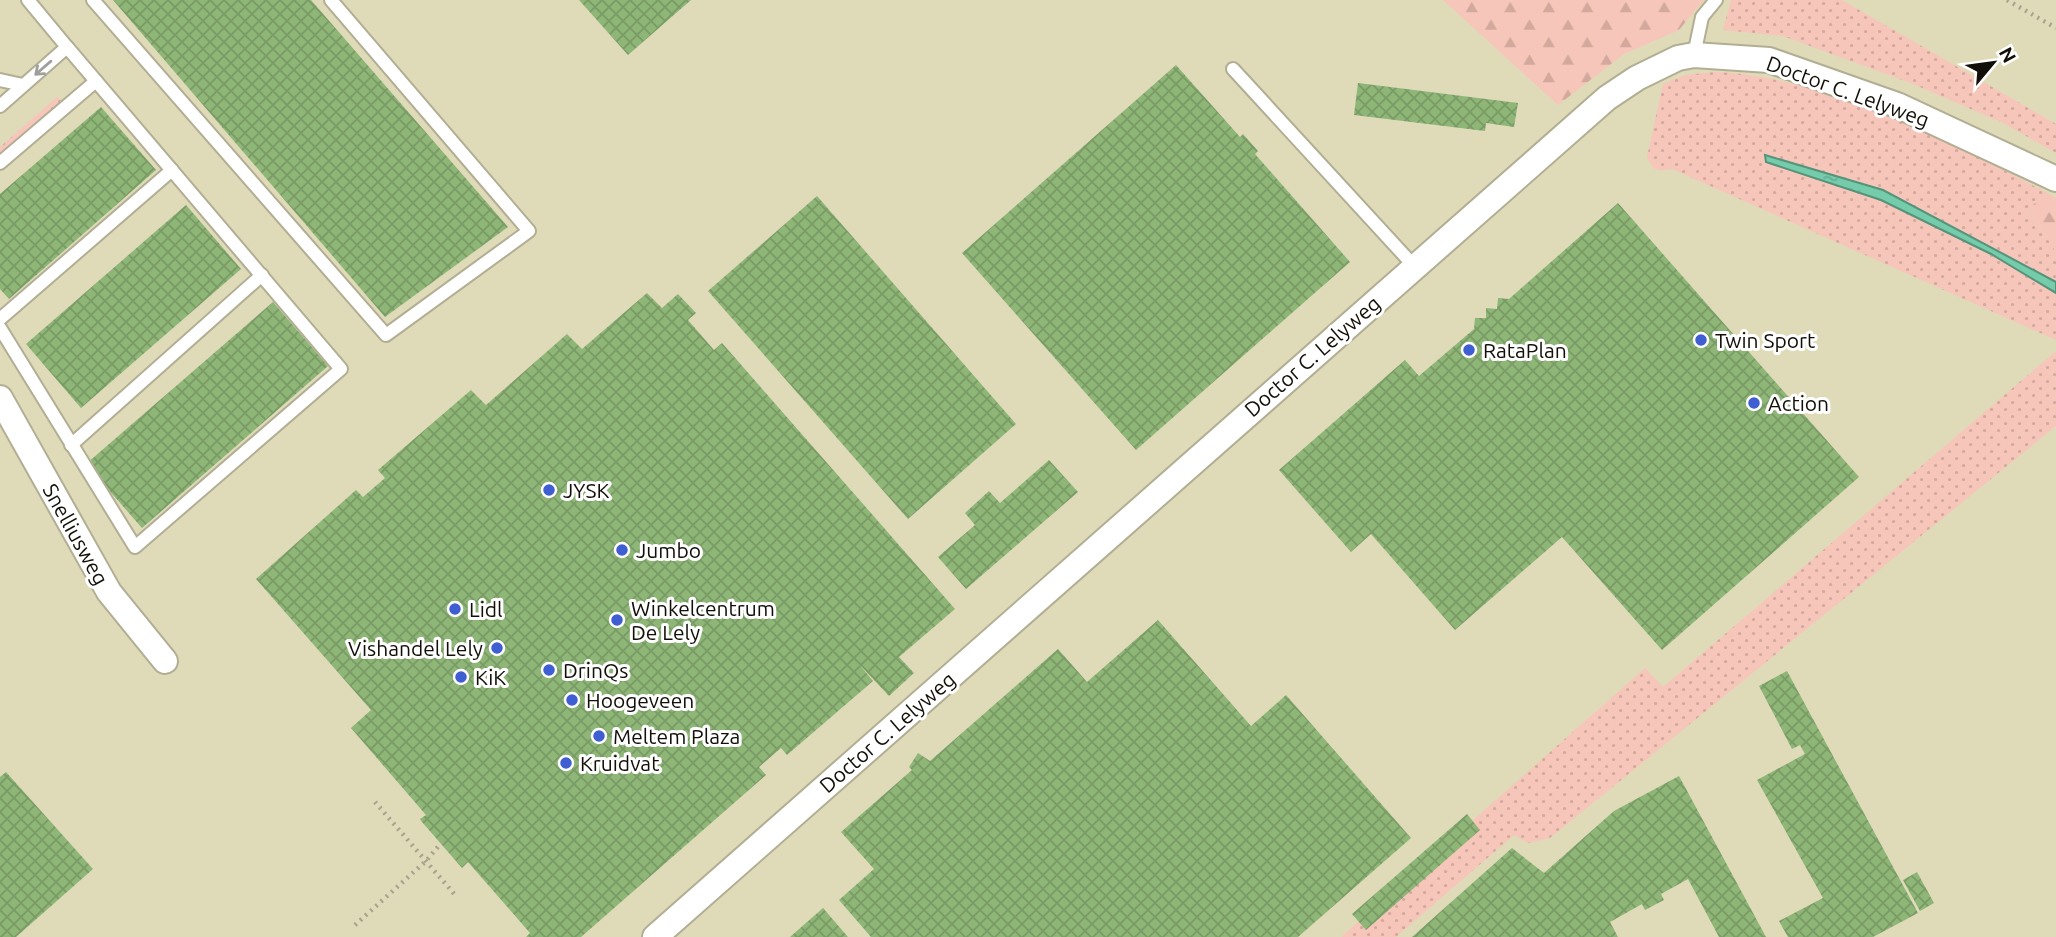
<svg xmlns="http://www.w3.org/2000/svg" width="2056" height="937" font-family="Ubuntu,sans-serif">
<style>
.built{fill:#dfdab8}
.grass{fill:url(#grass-dots)}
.forest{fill:url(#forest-firs)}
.water{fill:url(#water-ripples);stroke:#56937a;stroke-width:2}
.building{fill:url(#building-cross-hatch)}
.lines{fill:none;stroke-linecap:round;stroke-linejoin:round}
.lane-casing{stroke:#b1ae94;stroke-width:16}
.street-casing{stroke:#b1ae94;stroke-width:28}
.path{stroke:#a6a38e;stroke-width:4.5;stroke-dasharray:2 5;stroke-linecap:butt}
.lane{stroke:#fff;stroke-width:12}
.street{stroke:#fff;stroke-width:24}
.oneway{stroke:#a09f9c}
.poi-dot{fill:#3f5ed1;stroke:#fff;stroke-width:2.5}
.labels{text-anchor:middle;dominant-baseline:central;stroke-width:6;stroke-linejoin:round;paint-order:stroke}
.street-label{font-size:21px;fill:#110f07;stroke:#fff}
.poi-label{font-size:21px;fill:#110f07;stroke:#fff;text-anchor:start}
</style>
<defs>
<pattern id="grass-dots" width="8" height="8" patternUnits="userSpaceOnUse" patternTransform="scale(1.75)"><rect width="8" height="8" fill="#f7c6ba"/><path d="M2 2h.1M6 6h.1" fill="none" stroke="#d3a99e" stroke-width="1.8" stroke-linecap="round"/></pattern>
<pattern id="forest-firs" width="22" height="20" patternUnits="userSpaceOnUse" patternTransform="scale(1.75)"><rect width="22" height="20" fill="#f7c6ba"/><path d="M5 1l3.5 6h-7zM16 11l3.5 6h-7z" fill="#d3a99e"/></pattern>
<pattern id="water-ripples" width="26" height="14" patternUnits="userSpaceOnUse" patternTransform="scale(1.75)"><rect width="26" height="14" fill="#74ccab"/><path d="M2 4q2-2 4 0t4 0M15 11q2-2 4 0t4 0" fill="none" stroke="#63ae92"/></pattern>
<pattern id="building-cross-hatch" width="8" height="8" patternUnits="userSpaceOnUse" patternTransform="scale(1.75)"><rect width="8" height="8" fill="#8eb677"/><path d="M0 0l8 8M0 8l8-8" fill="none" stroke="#799b65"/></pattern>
</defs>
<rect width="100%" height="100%" fill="#e9e6cb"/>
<rect class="built" x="0" y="0" width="2056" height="937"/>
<g class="grass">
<path d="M1731,0H1842L2056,124V153L2003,123L1913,84L1783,36L1723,30Z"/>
<path d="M1714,72C1814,73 1959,145 2047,193L2029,209L2056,252V282L1883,190L1765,155L1766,162L1881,200L1991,254L2056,293V340L1672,169C1657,172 1653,171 1647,157L1663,84L1685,75Z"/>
<path d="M57,97L62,101L0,155V147Z"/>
<path d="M2056,351V426L1550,838L1528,843L1514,835L1396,937H1341L1645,668L1663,687Z"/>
</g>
<g class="forest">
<path d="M1443,0H1704L1679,30L1624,54L1558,105Z"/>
<path d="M2047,193L2056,198V252L2029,208Z"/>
</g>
<path class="water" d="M1765,155L1883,190L2056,282V293L1991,254L1881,200L1766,162Z"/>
<g class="building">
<path d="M113,0H311L508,227L385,317Z"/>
<path d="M579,0H691L628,55Z"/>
<path d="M1176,65L1240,137L1243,134L1258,151L1255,154L1350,262L1136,450L962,253Z"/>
<path d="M1358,83L1518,103L1514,127L1486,123L1485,131L1354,115Z"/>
<path d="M101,107L156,170L9,299L0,289V194Z"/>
<path d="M817,196L1016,424L908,519L708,291Z"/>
<path d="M1618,203L1859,477L1662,650L1562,537L1455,630L1371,534L1351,552L1279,470L1405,360L1419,376L1474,329L1475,318H1486V308L1497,309L1498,298L1509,299Z"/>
<path d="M186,205L241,269L81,408L26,344Z"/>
<path d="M647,293L662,308L678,294L696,313L688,320L714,350L722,343L955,609L899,657L914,673L889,696L859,664L873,681L787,755L781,748L759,767L766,775L581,937H526L530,933L468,862L462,868L422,822L420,819L426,815L351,728L371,710L256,579L356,490L363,497L385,478L378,470L471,390L486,405L567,334L582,349Z"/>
<path d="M273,302L328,366L142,528L86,464Z"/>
<path d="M1049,460L1078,492L966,589L938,557L975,525L965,513L989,491L1000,503Z"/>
<path d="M1158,620L1251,726L1286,695L1411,838L1298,937H871L839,900L874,869L841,832L912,770L909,767L918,753L930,761L1058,649L1087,682Z"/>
<path d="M1787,671L1918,913L1873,937H1788L1779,921L1823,898L1757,780L1805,754L1800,745L1792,749L1759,686Z"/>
<path d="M6,772L93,869L16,937H0V777Z"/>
<path d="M1679,776L1766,937H1719L1688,879L1661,894L1664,900L1645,910L1642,904L1610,922L1618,937H1412L1512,848L1544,873L1614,811Z"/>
<path d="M1467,814L1480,830L1366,930L1352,914Z"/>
<path d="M1917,872L1934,903L1920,911L1903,880Z"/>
<path d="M823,908L848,937H790Z"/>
</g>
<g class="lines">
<defs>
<g id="lane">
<path d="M93,0L386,335L529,231L331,0"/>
<path d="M1694,55L1702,17L1716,0"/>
<path d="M1233,69L1414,266"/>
<path d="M0,80L23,85"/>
<path d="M0,106L67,47L28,0"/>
<path d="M0,163L96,81"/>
<path d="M0,319L172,170"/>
<path d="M0,328L135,547L341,369L67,47"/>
<path d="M71,445L262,275"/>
</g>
<g id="street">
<path d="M0,398L109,592L165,661"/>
<path d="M655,937L1607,98L1637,78L1678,58L1694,55L1769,60L1897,105L2056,179"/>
</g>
</defs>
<use href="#lane" class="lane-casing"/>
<use href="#street" class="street-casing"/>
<g class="path">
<path d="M2007,0L2056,28"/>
<path d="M375,802L456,896"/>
<path d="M355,925L426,861L442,842"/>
</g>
<use href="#lane" class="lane"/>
<use href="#street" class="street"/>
</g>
<defs><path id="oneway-shaft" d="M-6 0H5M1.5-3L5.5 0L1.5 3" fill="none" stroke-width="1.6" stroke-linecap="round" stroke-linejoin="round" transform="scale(1.75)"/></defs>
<use class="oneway" href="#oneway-shaft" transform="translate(43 68) rotate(139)"/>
<g class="poi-dot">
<circle cx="1701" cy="340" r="7"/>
<circle cx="1469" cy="350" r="7"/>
<circle cx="1754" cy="403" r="7"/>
<circle cx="549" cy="490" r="7"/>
<circle cx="622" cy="550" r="7"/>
<circle cx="455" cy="609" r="7"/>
<circle cx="617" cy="620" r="7"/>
<circle cx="497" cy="648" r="7"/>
<circle cx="549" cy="670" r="7"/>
<circle cx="461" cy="677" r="7"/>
<circle cx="572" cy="700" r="7"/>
<circle cx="599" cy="736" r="7"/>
<circle cx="566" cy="763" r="7"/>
</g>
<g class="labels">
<g class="street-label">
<text transform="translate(1848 91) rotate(20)">Doctor C. Lelyweg</text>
<text transform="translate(1312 356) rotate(-41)">Doctor C. Lelyweg</text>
<text transform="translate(76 534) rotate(61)">Snelliusweg</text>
<text transform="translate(887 732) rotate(-41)">Doctor C. Lelyweg</text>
</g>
<g class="poi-label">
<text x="1715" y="340">Twin Sport</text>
<text x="1483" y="350">RataPlan</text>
<text x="1768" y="403">Action</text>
<text x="563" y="490">JYSK</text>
<text x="636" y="550">Jumbo</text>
<text x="631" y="608">Winkelcentrum<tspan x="631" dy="24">De Lely</tspan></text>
<text x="469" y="609">Lidl</text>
<text x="483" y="648" text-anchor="end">Vishandel Lely</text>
<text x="563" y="670">DrinQs</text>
<text x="475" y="677">KiK</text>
<text x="586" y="700">Hoogeveen</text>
<text x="613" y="736">Meltem Plaza</text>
<text x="580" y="763">Kruidvat</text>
</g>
</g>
<g transform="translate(1993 63) rotate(61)" stroke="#ffffff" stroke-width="5" paint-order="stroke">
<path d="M0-5L12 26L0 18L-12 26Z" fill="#110f07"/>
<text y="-10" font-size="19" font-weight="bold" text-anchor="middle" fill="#110f07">N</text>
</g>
</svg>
